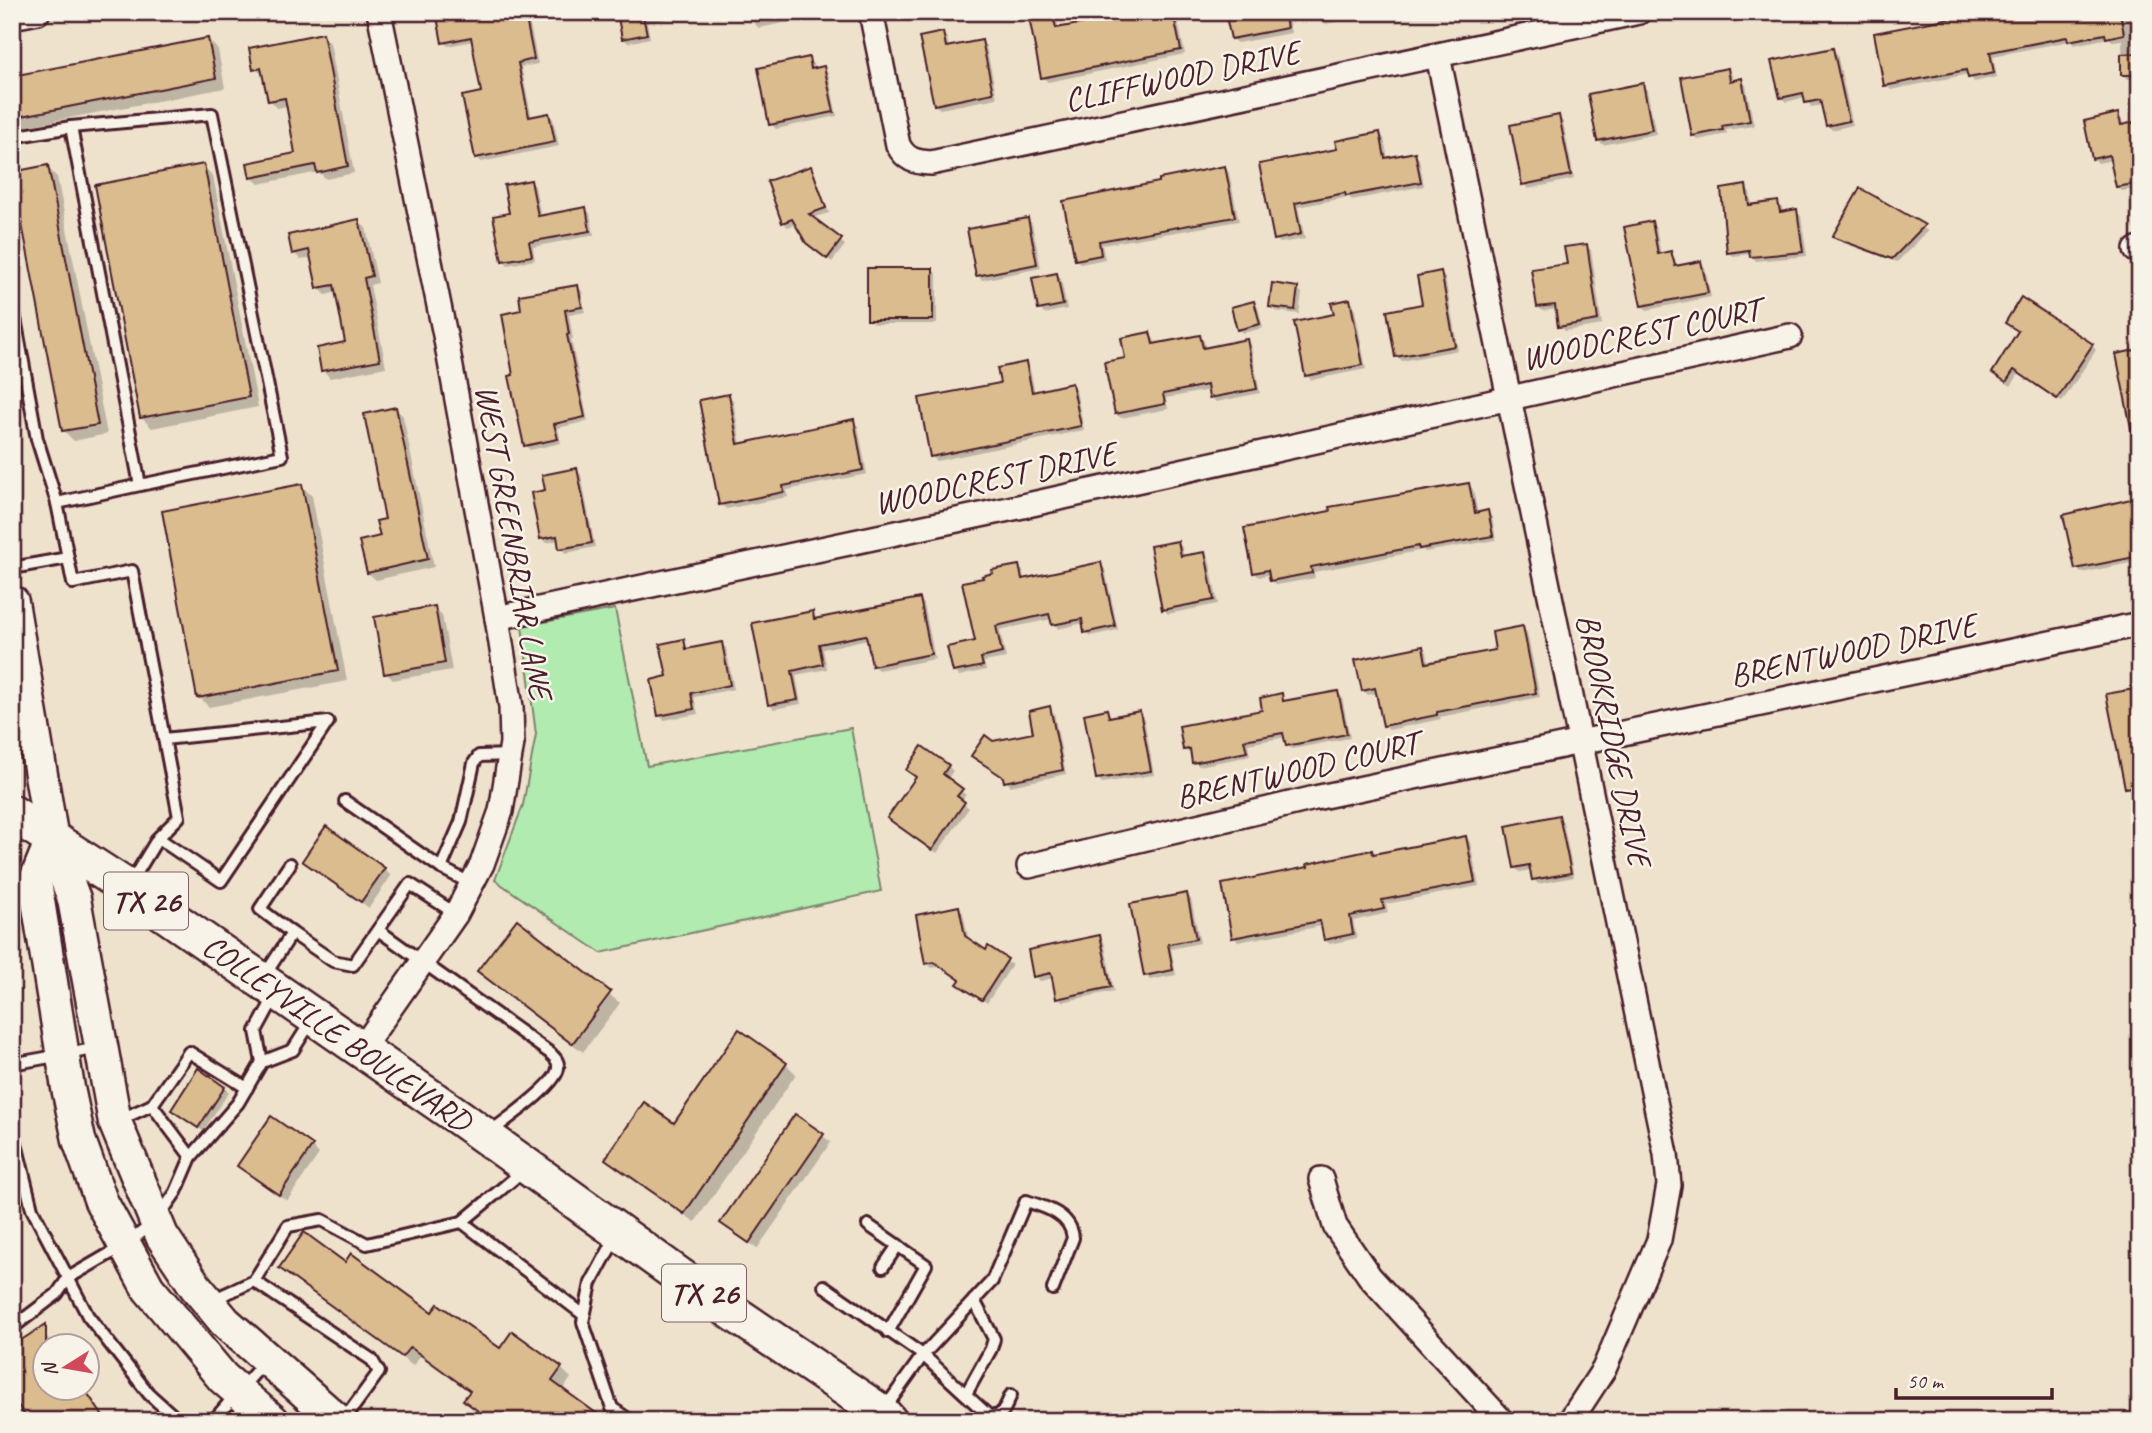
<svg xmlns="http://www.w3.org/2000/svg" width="2152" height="1433" font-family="Caveat,sans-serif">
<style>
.green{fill:#b1ebb0;stroke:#7e856e;stroke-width:2}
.shadow{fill:#0003}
.building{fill:#dabc8e;stroke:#4a1f2b;stroke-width:2}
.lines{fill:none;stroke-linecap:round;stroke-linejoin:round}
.service-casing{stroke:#4a1f2b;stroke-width:16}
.minor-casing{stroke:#4a1f2b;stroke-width:28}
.secondary-casing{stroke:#4a1f2b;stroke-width:37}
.primary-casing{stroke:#4a1f2b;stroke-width:40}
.service{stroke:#f7f3e8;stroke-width:10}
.minor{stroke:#f7f3e8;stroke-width:23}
.secondary{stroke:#f7f3e8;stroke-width:32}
.primary{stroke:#f7f3e8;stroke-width:35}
.labels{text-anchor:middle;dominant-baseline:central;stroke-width:5;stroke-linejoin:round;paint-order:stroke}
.shield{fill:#f7f3e8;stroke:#7e5f64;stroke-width:2}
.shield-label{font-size:32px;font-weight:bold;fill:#4a1f2b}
.street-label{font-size:33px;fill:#4a1f2b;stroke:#f7f3e8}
</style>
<rect width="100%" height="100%" fill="#eee2cd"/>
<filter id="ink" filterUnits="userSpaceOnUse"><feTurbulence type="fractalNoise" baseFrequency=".0143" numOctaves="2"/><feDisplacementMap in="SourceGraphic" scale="14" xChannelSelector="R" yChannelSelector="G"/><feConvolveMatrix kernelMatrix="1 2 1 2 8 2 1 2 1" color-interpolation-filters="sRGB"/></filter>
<g filter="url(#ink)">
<path class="green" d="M615,609L647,766L851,728L881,891L601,953L495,880L523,805L536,734L522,626Z"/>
<g class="shadow">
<path d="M447,12H510L511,18L525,16L529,20L538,64L521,67L532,118L549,115L553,119L559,146L481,162L476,158L483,94L473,41L448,46L443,42Z"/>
<path d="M618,12H682V16L647,23L650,38L628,43L624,39Z"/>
<path d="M752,12H813L814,17L759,28L754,23Z"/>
<path d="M1030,12H1055L1059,30L1132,17V12H1176L1185,54L1048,82L1043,77Z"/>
<path d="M1227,12H1287L1291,33L1237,43L1232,39Z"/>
<path d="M1320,12H1384L1326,24L1321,19Z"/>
<path d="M1961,12H2140V79H2128L2123,74L2122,40L2112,41L2109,38L2074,45L2070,41L1993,56L1997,77L1974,82L1969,74L1891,90L1886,85L1958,18Z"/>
<path d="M943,34L947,38L949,48L982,42L986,46L997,98L940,109L935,105Z"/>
<path d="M322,35L330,43L354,173L326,179L319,172L259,184L251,177L297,154L288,106L277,108L270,100L265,76L255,69Z"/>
<path d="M208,39L218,50L225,88L12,129V77Z"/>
<path d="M1832,50L1837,54L1853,125L1832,130L1827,125L1823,105L1811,107L1806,97L1786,102L1781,97Z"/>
<path d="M808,59L813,64L814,70L823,68L828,72L837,116L776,129L771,124Z"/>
<path d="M1727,70L1732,75L1733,82L1741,80L1746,85L1754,126L1726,130L1727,134L1698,140L1693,135Z"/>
<path d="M1643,85L1647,90L1656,134L1603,145L1598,140Z"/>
<path d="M2118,115L2122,120L2124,126L2140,123V188L2122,191L2117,187L2112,160L2098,163L2094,158Z"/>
<path d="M1558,117L1563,122L1574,179L1528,189L1524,184Z"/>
<path d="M1380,134L1384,138L1388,159L1415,154L1419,159L1424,186L1352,200L1349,197L1298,207L1305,239L1280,243L1275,239L1261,166L1339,151Z"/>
<path d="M203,166L213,176L258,407L152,428L142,418Z"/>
<path d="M47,167L57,177L107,434L74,441L64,431Z"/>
<path d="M811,168L815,173L829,213L812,218L845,245L832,262L813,247L797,224L788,227L783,222Z"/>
<path d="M1225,168L1229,173L1239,221L1102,245L1105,259L1081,264L1076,259L1065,202Z"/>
<path d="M530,181L535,186L541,217L585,209L590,213L594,235L533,247L535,260L508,265L504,261L511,215Z"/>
<path d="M1746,187L1750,192L1752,207L1778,203L1782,207L1783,213L1796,211L1801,216L1807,256L1756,261L1751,254L1733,256L1729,252Z"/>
<path d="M1861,190L1928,231L1897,262L1838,241L1834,237Z"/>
<path d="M1028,219L1032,224L1041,268L982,280L977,275Z"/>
<path d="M359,221L366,228L378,283L370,285L386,367L330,378L323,370L347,343L338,292L326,295L319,288L312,258L301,260L294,253Z"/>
<path d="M1651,223L1656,228L1661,255L1671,253L1675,258L1677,268L1701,263L1705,267L1711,297L1647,310L1642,306Z"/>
<path d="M1586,246L1591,250L1602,325L1565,331L1560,326L1557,309L1543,311L1538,307Z"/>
<path d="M932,270L937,274V324H874L869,319Z"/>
<path d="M1440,273L1445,278L1458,350L1402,361L1397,356Z"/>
<path d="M1056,275L1061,279L1067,309L1044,314L1040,309Z"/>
<path d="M577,287L582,291L585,312L569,315L573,339H571L588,421L558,428L561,443L530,450L525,445L523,312Z"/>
<path d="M1297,288L1302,293L1299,314L1275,311L1271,306Z"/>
<path d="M1350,301L1354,305L1366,369L1311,380L1306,375Z"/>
<path d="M1254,303L1258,307L1263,328L1243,333L1238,329Z"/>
<path d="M2012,327L2092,345L2096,350L2062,402L2019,374L2011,386L1998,377L2020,332Z"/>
<path d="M1150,334L1154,339L1156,345L1200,337L1204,341L1206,349L1247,341L1251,346L1260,393L1216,402L1211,397L1210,390L1166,398L1168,409L1121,418L1116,414L1127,359Z"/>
<path d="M1025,364L1030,369L1035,393L1071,385L1076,390L1084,430L936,461L932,456L1002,384Z"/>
<path d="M728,396L733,400L741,445L853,421L858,426L867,474L787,490L788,497L726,509L721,504Z"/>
<path d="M396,409L403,416L434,567L376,580L368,573L387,520Z"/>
<path d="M577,470L581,475L595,547L566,553L561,548L559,540L546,543L541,538L547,491Z"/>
<path d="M1468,485L1473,489L1478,514L1487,512L1492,517L1496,540L1425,552L1423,550L1314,572L1315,578L1277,585L1272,581L1271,574L1259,577L1254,572Z"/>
<path d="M302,486L312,496L347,681L209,707L199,697Z"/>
<path d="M2135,500L2139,504L2140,561L2081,573L2076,568Z"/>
<path d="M1177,543L1182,547L1184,558L1205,554L1209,558L1218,604L1168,614L1164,609Z"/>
<path d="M1101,564L1105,569L1118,630L1090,636L1086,632L1084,623L1058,629L1052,619L1000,630L1006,658L984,662L986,670L959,676L954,671L977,642L986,579L1018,567L1023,571L1024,580Z"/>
<path d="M919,600L924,604L935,659L878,670L873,665L868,639L823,649L827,669L796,675L801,704L774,709L770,705L812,613L817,620Z"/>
<path d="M434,608L442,615L452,670L393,680L386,673Z"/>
<path d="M1522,628L1527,632L1540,697L1440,717L1441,719L1389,730L1385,726L1378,692L1368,695L1363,690L1422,647L1427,652L1429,665L1497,651Z"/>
<path d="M683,641L689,650L721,644L726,648L734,689L694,697L698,714L664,720L660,716L669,678Z"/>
<path d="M2140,689V790L2131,792L2126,787Z"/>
<path d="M1338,693L1342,697L1350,738L1292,749L1287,745L1286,737L1248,744L1250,756L1199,766L1194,762L1192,754H1190L1185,750L1264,711L1281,695L1286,703Z"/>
<path d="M1049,708L1054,713L1066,774L1010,786L1005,778L973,756L993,742L1036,734Z"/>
<path d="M1107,711L1112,718L1139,713L1144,718L1154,775L1102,783L1098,778Z"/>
<path d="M948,766L953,771L947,779L966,795L961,801L969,808L937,853L894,822Z"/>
<path d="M1559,817L1563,822L1574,877L1538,884L1534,879L1532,870L1520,872L1515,868Z"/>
<path d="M1466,837L1470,842L1479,886L1386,904L1388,913L1353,921L1357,938L1330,944L1325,940L1322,926L1238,942L1234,937L1310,868L1371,852L1374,855Z"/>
<path d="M304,861L384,869L391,876L369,908Z"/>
<path d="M1187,895L1191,899L1200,943L1171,949L1176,975L1150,980L1145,975Z"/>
<path d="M959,908L963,913L969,941L986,952L988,949L1012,965L987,1003L964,988L962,980L940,966L932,968L927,963Z"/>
<path d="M517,922L620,1003L583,1052L490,981Z"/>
<path d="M1099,937L1104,941L1114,991L1062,1002L1058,998L1054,978L1040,981L1035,976Z"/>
<path d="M739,1032L786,1064L796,1074L695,1222L617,1169L607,1159L675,1126Z"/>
<path d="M224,1088L229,1092L203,1131L178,1114Z"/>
<path d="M796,1116L831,1142L757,1249L722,1223Z"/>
<path d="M312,1146L319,1154L287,1201L239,1166Z"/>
<path d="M345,1265L500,1351L561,1368L571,1378L562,1391L602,1421H491L465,1400L471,1392L420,1356L413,1366L291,1277L281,1267Z"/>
<path d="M12,1268L21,1294L12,1297Z"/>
<path d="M41,1329L54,1346H46V1388H85L107,1421H30Z"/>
<path d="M88,1364L95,1376L88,1381Z"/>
</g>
<g class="building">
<path d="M436,12H507L508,17L525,14L534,59L518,63L529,117L549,113L555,142L475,158L462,96L481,92L471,37L442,43Z"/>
<path d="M617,12H642L647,34L622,39Z"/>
<path d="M1028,12H1052L1056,28L1130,15V12H1173L1181,50L1041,78Z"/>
<path d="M1225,12H1284L1287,28L1231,39Z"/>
<path d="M1955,12H2120L2124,34L2106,38L2105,34L2068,41L2067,37L1990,52L1994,73L1968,78L1966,70L1884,86L1874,33L1956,17Z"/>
<path d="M943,32L946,47L982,40L993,93L934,105L919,37Z"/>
<path d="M323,33L348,166L317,173L315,165L250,178L247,163L295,153L285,98L268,101L261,68L253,70L249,48Z"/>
<path d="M208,38L216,78L12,118V76Z"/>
<path d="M1833,48L1849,121L1826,126L1820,100L1805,103L1803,93L1780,98L1771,61Z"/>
<path d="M2140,53V75H2121V54Z"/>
<path d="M809,57L811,69L824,66L834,112L769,125L758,68Z"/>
<path d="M1728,68L1730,81L1742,78L1750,121L1722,126L1723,130L1692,136L1681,77Z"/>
<path d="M1643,83L1652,130L1597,141L1588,94Z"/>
<path d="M2118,113L2121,125L2140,121V183L2116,187L2109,155L2092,159L2084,121Z"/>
<path d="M1559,115L1571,175L1522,185L1510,125Z"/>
<path d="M1380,132L1385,158L1415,152L1421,182L1346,196L1345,193L1295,203L1301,234L1274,240L1259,164L1337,149L1335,141Z"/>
<path d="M204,164L249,397L140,418L95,185Z"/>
<path d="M48,165L98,425L62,431L12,172Z"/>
<path d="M811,166L826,208L809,214L842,239L827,259L806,243L792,219L782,223L767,181Z"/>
<path d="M1225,166L1235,217L1099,241L1101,255L1075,260L1063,201L1159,182V179Z"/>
<path d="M531,180L538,216L586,207L590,231L529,242L532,256L502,261L493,216L509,213L504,185Z"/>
<path d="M1746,185L1749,205L1778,201L1780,212L1797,209L1803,252L1750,257L1749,250L1727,253L1721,189Z"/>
<path d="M1860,188L1925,225L1892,259L1832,237Z"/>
<path d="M1028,218L1037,264L976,276L967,229Z"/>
<path d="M359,219L372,276L364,278L380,360L321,371L317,348L345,342L334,285L317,288L309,250L292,254L288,235Z"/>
<path d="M1652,221L1658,254L1671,251L1675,266L1701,261L1708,293L1641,306L1624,227Z"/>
<path d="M1587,244L1598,320L1558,327L1555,305L1537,307L1531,269L1567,264L1564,247Z"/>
<rect x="867" y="268" width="66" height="52"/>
<path d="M1441,271L1455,346L1395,357L1387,311L1422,304L1417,276Z"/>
<path d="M1057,273L1063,305L1038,310L1032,278Z"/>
<path d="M1272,283L1298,287L1295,310L1269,307Z"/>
<path d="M578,285L582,307L565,310L569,334L567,335L585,417L554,424L558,439L524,446L509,376L513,375L502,314L521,310L519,295Z"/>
<path d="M2021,297L2093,344L2057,399L2014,370L2006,382L1992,373L2018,331L2005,323Z"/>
<path d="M1350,299L1363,365L1305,376L1294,322L1334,314L1331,303Z"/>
<path d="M1254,301L1260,324L1237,330L1231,307Z"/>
<path d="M1150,332L1153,344L1200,335L1203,348L1247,339L1257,389L1209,398L1207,385L1163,394L1165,404L1115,414L1104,362L1125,358L1121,338Z"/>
<path d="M2140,349V432L2132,433L2116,354Z"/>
<path d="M1026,362L1032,392L1072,383L1081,426L930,457L919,398L1000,383L997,368Z"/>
<path d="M729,394L738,444L854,419L863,470L783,486L784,492L719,505L699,400Z"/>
<path d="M396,407L428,559L367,573L359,541L380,536L376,521L385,519L364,414Z"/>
<path d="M577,468L592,543L559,549L557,536L540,539L531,493L545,490L542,475Z"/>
<path d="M1469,483L1475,513L1488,510L1493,536L1419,549V546L1311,567L1312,573L1270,581L1268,570L1253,573L1244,528L1330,511L1329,507Z"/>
<path d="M302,484L338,671L197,698L162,511Z"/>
<path d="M2135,498L2140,519V556L2075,569L2063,515Z"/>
<path d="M1178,541L1181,556L1205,552L1214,600L1162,610L1150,546Z"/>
<path d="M1101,562L1115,626L1084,633L1082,619L1052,625L1049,614L996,626L1002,653L981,658L983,666L953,672L947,647L975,641L962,582L983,578L982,576L993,573L992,570L1019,565L1022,579Z"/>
<path d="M920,598L931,654L872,666L866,635L819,644L823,664L792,671L798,700L768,705L752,623L813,611L814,619Z"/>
<path d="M435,606L445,663L384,674L374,617Z"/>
<path d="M1523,626L1536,693L1437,712V715L1383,726L1375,688L1362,691L1355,660L1423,646L1426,663L1495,650L1492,632Z"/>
<path d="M684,639L686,649L722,642L730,685L691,693L694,709L658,716L651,680L667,676L660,644Z"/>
<path d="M2140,688V785L2125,788L2106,694Z"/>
<path d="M1338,691L1347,734L1286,746L1283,733L1244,740L1247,752L1192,763L1190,749L1183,750L1179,726L1262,710L1260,698L1282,693L1283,701Z"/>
<path d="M1050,706L1063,770L1004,782L1003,777L971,756L985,735L993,741L1033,733L1029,711Z"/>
<path d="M1107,709L1109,717L1140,711L1151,771L1096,779L1084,714Z"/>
<path d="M922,746L949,765L943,774L963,789L957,796L965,802L932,850L887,818L916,777L906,770Z"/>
<path d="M1559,815L1571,873L1532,880L1529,865L1514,868L1506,826Z"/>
<path d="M326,826L385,868L361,902L302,861Z"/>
<path d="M1466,836L1475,882L1382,900L1384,909L1350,916L1353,934L1324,940L1320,921L1232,938L1222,884L1308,867L1307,864L1372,850L1373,854Z"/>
<path d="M1187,893L1196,939L1168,944L1173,970L1144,976L1130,904Z"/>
<path d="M959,906L965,936L986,950L988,946L1008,959L982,1000L957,984L960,980L934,962L925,964L916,915Z"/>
<path d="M517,919L611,992L572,1044L477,971Z"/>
<path d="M1100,935L1111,987L1056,999L1051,973L1033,977L1028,950Z"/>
<path d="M739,1029L787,1063L684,1214L605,1159L644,1102L674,1123Z"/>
<path d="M198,1068L225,1087L198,1128L171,1110Z"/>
<path d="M795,1114L824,1134L749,1243L720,1223Z"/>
<path d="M271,1116L313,1145L279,1195L237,1166Z"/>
<path d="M304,1232L345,1262L351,1253L432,1312L438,1304L500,1348L512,1331L562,1367L552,1381L607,1421H492L463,1400L470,1391L410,1347L402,1357L279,1268Z"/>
<path d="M46,1324V1388H84L106,1421H28L12,1396V1346Z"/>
</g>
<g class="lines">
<defs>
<g id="service">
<path d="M71,127L212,114L282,456L140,485"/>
<path d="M12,137L71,127L140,485L57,503L73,583L132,571L179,817L158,838L130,884"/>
<path d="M12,302L37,439L57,503"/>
<path d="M12,568L68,558"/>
<path d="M345,801L441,868L472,884"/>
<path d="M158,838L221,881L328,722L164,739"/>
<path d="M290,864L260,909L292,933"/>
<path d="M441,868L461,822L474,763L479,756L510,755"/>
<path d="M378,930L550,1053C555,1058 559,1061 558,1068C557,1085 504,1121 489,1133"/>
<path d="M265,975L292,933L333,961L353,965L410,884L456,914"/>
<path d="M262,1062L256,1031L276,994"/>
<path d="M12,1064L99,1048"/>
<path d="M152,1105L189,1052L247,1088"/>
<path d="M119,1120L152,1105L191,1157"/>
<path d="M12,1127L32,1209L88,1316L149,1394L179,1421"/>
<path d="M462,1222L584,1315"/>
<path d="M868,1225L926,1265L888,1332"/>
<path d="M617,1235L591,1283L583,1322L612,1408L631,1421"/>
<path d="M883,1267L898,1245"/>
<path d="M254,1281L372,1360L379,1372L343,1421"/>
<path d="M824,1286L923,1355L989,1416H998L1004,1410L1011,1395"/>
<path d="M212,1300L254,1281L288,1226L322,1220L367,1244L462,1222L523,1171"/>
<path d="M12,1328L57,1294L68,1278L125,1245L155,1222L176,1192L191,1157L238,1103L262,1062L293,1050L312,1020"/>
<path d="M966,1394L991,1349L994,1339L974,1300"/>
<path d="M883,1411L923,1355L992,1281L1026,1201C1045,1207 1071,1214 1073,1238L1053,1289"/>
<path d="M213,1421L265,1361"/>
</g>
<g id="minor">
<path d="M871,12L898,145C906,160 915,162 931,163L1639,12"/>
<path d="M12,17L38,12"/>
<path d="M1438,56L1666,1154L1669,1185L1659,1240L1604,1369L1570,1421"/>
<path d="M2136,250H2140"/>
<path d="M497,618L1023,506L1790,336"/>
<path d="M1029,866L1315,798L2140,624"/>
<path d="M361,1050L456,914L482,864L501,811L512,743L511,707L497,618L446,340L379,12"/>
<path d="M1321,1179L1335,1226L1370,1277L1502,1421"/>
</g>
<g id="secondary">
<path d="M12,602L52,840L74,899L115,1122L162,1236L196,1287L225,1322L338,1421"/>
<path d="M52,840L35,882L68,1088L79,1140L101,1201L148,1288L223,1378L273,1421"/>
</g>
<path id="primary" d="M12,813L128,888L460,1118L695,1287L882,1413L889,1421"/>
</defs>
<use href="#service" class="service-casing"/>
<use href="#minor" class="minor-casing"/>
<use href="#secondary" class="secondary-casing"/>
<use href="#primary" class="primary-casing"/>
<use href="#service" class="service"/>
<use href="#minor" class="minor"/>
<use href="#secondary" class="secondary"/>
<use href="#primary" class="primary"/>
</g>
</g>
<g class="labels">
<g class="shield">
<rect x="104" y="872.5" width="84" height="57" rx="5"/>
<rect x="662" y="1264.5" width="84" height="57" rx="5"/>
</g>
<g class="shield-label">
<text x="146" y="901">TX 26</text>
<text x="704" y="1293">TX 26</text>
</g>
<g class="street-label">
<text transform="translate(1182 76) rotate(-12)">CLIFFWOOD DRIVE</text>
<text transform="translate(1641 334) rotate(-12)">WOODCREST COURT</text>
<text transform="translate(995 478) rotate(-12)">WOODCREST DRIVE</text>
<text transform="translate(514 542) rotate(80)">WEST GREENBRIAR LANE</text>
<text transform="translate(1853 650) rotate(-12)">BRENTWOOD DRIVE</text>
<text transform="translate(1614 740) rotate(78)">BROOKRIDGE DRIVE</text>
<text transform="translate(1297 770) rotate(-13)">BRENTWOOD COURT</text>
<text transform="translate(337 1033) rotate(35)">COLLEYVILLE BOULEVARD</text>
</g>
</g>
<rect width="2152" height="1433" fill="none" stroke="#f7f3e8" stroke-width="42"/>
<rect x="21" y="21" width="2110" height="1391" fill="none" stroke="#4a1f2b" stroke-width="2.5" filter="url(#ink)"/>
<g transform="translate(66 1367) rotate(259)"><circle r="33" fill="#f7f3e8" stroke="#b29e9c" stroke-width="2"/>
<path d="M0-5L12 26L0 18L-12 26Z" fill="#d1495b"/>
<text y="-10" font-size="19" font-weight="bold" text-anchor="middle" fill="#4a1f2b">N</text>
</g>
<path d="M1896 1388v10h156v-10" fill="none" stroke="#4a1f2b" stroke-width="3.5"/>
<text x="1907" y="1388" font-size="21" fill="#4a1f2b" stroke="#f7f3e8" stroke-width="5" paint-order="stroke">50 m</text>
</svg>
